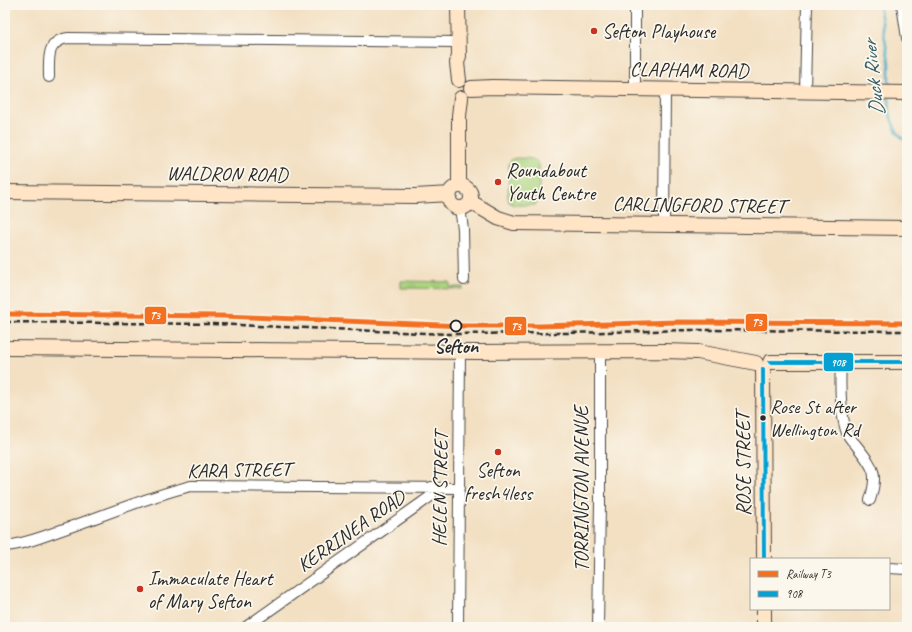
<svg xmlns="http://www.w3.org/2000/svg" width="912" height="632" font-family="Caveat,sans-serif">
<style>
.grass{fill:url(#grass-tufts);stroke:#6c8056}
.park{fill:#acd581;stroke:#6c8056}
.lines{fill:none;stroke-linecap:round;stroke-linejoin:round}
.stream{stroke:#47acc7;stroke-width:2.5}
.street-casing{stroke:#494642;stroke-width:12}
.secondary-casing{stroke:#494642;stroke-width:16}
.street{stroke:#fff;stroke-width:10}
.secondary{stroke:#ffe4c6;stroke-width:14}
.rail{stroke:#2b2b2b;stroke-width:2.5;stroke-dasharray:6 3;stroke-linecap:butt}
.bus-1-casing{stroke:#fbf7ec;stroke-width:7}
.bus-1{stroke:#06a0d2;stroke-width:4}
.rail-1-casing{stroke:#fbf7ec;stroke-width:8}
.rail-1{stroke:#f37021;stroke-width:5}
.poi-dot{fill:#c8321e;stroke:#fbf7ec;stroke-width:1.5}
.stop-dot{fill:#fbf7ec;stroke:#2b2b2b;stroke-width:2}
.bus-dot{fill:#2b2b2b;stroke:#fbf7ec;stroke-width:1.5}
.labels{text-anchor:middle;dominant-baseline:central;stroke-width:3.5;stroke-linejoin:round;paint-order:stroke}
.bus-label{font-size:19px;fill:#2b2b2b;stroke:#fbf7ec;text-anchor:start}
.poi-label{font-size:20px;fill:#2b2b2b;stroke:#fbf7ec;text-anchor:start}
.street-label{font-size:20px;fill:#2b2b2b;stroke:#fbf7ec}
.stop-label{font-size:20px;font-weight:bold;fill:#2b2b2b;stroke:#fbf7ec}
.water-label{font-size:21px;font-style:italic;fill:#365f69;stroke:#fbf7ec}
.line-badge{stroke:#fbf7ec;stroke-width:1.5}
.badge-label{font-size:11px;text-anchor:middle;font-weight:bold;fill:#fff}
</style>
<defs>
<pattern id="grass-tufts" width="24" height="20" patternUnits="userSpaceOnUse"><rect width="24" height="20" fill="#acd581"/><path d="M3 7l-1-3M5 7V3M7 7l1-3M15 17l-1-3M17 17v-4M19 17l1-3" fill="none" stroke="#94b770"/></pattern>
</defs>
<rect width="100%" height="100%" fill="#fbf7ec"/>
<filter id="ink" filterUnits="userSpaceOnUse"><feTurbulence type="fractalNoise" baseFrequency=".025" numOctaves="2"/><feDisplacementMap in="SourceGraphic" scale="8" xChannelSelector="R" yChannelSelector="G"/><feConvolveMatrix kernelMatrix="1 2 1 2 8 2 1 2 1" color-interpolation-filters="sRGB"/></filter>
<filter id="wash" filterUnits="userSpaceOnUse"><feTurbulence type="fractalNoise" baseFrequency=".012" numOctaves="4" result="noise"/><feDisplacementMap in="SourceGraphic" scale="16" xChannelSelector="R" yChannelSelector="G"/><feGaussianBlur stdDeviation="0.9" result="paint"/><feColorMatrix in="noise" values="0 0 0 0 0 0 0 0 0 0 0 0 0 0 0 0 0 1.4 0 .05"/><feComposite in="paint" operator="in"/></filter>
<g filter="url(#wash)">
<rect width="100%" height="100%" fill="#f3e0c3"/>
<path class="grass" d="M 401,281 L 450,282 L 450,287 L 463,287 L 463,289 L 401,288 Z"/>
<path class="park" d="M 516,158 C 524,159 534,156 539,164 L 539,199 L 535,205 L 514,205 L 509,202 L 508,197 L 509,163 L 512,159 Z"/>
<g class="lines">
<path class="stream" d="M 879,5 L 889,62 L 889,88
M 889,97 C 889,115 892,131 907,142"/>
</g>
</g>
<g filter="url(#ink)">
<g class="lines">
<g class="street-casing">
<path id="street" d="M 902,5 L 907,38
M 49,77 C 49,59 46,41 68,38 L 458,42
M 635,90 L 635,5
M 805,92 L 807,5
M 460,208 L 463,229 L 464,280
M 664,225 L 665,90
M 841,362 C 840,382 840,411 846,430 C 847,435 852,441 856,445 C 873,467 879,472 870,500
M 5,546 C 27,544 49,534 70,527 C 110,513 150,496 191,486 L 460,488
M 889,568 L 906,569
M 246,627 L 420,504 L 431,496 L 432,487
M 458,627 L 460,352
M 598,627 L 600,504 L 600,351"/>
</g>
<g class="secondary-casing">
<path id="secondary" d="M 458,5 L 459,56 L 457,63 L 459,80
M 471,88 L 492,87 L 907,93
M449 197a11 11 0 1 1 22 0a11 11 0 1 1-22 0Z
M 459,186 L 459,116 L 461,98
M 5,192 L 415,196 L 450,194
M 471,202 L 498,218 L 514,223 L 907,228
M 5,348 L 477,352 L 664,351 L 698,352 L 756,363
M 770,362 L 907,362
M 763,369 L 764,559
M 764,609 L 764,627"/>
</g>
<use href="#street" class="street"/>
<use href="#secondary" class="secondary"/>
<path class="rail" d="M 5,322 L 213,324 L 447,334 L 564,333 L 692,330 L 907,331"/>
<g class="bus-1-casing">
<path id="bus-1" d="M 770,362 L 907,362
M 763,369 L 764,559"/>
</g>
<use href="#bus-1" class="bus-1"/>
<g class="rail-1-casing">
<path id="rail-1" d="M 5,314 L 222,316 L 464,326 L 539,326 L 678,322 L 907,323"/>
</g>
<use href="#rail-1" class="rail-1"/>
</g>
</g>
<g class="poi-dot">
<circle cx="594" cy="31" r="4"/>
<circle cx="498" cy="182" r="4"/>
<circle cx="498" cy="452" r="4"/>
<circle cx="140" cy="589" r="4"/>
</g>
<circle class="stop-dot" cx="456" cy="326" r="5.5"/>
<circle class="bus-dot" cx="763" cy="418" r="3.5"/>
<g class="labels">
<g class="bus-label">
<text x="770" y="407">Rose St after<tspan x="770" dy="23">Wellington Rd</tspan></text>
</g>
<g class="poi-label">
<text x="602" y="31">Sefton Playhouse</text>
<text x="506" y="170">Roundabout<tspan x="506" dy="23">Youth Centre</tspan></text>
<text x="498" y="470" text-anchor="middle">Sefton<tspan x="498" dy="23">fresh4less</tspan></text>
<text x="148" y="578">Immaculate Heart<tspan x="148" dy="23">of Mary Sefton</tspan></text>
</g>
<g class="street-label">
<text transform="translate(689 70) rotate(1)">CLAPHAM ROAD</text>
<text transform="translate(227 174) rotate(1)">WALDRON ROAD</text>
<text transform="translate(699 205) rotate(1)">CARLINGFORD STREET</text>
<text transform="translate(743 464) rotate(-90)">ROSE STREET</text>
<text transform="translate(239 470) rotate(-1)">KARA STREET</text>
<text transform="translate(440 489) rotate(-89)">HELEN STREET</text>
<text transform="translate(581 489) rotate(-90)">TORRINGTON AVENUE</text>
<text transform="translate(351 531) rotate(-35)">KERRINEA ROAD</text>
</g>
<g class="stop-label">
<text x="456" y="346">Sefton</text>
</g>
<g class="water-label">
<text transform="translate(873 78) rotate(-96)">Duck River</text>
</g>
</g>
<g class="line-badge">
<rect x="144" y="306" width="23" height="19" rx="4" fill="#f37021"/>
<rect x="745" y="313" width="23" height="19" rx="4" fill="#f37021"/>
<rect x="504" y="316" width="23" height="20" rx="4" fill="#f37021"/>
<rect x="823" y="352" width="31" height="20" rx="4" fill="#06a0d2"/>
</g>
<g class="badge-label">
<text x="155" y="319">T3</text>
<text x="757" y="326">T3</text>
<text x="516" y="330">T3</text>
<text x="838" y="366">908</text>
</g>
<rect width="912" height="632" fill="none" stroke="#fbf7ec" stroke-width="20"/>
<rect x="750" y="558" width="140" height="52" fill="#fbf7ec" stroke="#a8a59f"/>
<rect x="758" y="571" width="20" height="6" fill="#f37021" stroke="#a8a59f"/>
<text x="786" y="578" font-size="12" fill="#2b2b2b">Railway T3</text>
<rect x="758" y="591" width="20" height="6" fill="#06a0d2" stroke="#a8a59f"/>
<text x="786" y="598" font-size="12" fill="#2b2b2b">908</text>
</svg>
